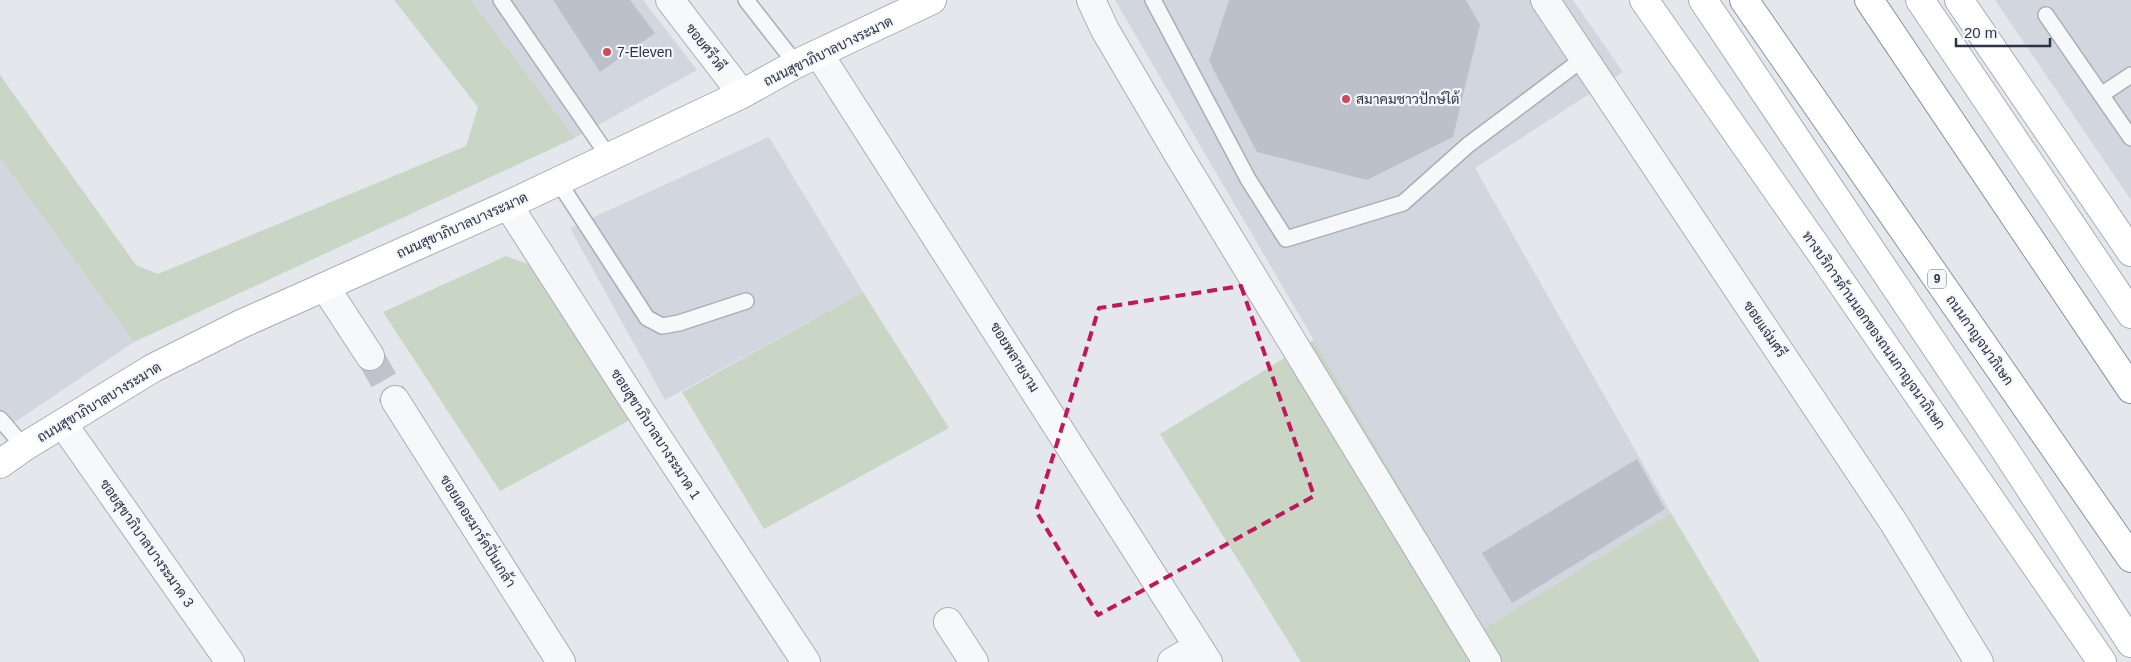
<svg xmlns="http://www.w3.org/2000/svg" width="2131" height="662" font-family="Helvetica,Sarabun,sans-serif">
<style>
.built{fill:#d2d6de}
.green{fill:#c9d6c5}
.building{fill:#bbc0ca}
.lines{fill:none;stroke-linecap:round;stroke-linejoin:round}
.street-tunnel{stroke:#bfc3cb;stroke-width:28;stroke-dasharray:28 14;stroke-linecap:butt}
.lane-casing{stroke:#a9aeb7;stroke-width:18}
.street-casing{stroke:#a9aeb7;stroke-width:30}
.secondary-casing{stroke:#a9aeb7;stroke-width:30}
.highway-casing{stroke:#8b94a3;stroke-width:30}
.lane{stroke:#f7f8fa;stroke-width:15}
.street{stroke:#f7f8fa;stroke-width:28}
.secondary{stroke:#fff;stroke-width:28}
.highway{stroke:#fff;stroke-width:28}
.marked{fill:none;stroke:#c2185b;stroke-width:4;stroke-dasharray:10 6;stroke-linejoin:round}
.poi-dot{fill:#d1495b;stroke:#f4f6f9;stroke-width:2}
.labels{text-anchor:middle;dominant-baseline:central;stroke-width:4.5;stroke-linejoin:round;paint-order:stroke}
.shield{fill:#f4f6f9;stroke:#676e7b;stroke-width:1}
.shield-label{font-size:12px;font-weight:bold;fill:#2b3445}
.street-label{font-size:14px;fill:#2b3445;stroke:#f4f6f9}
.poi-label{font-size:14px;fill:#2b3445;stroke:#f4f6f9;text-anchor:start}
</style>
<rect width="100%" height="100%" fill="#e4e7ec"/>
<path class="built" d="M 471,0 L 643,0 L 697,70 L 575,138 Z
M 1115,0 L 1573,0 L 1623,72 L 1475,168 L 1671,513 L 1483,629 Z
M 1995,0 L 2131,0 L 2131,200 Z
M 769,137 L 863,292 L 665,400 L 570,228 Z
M 0,158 L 134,342 L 0,432 Z"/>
<path class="green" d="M 394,0 L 471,0 L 575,138 L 134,342 L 0,158 L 0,75 L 136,265 L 158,274 L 466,146 L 478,107 Z
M 506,256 L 528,264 L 630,420 L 500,491 L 383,312 Z
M 863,292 L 949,428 L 764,529 L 682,392 Z
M 1314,340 L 1483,629 L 1671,513 L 1760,662 L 1301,662 L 1160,434 Z"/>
<path class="building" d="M 553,0 L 630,0 L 655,33 L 600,72 Z
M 1229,0 L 1466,0 L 1480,25 L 1453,137 L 1367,180 L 1257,152 L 1209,61 Z
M 1637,459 L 1665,509 L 1512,603 L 1482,553 Z"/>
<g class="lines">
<path class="street-tunnel" d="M 370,356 L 395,400"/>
<g class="lane-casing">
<path id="lane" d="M 501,0 L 609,157
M 746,0 L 796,64
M 1153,0 L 1248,179 L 1286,239 L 1403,203 L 1468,145 L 1584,58
M 2046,15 L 2131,138
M 2101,95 L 2131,75
M 558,181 L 647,318 L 662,326 L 679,323 L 746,301
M 0,419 L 24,447"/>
</g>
<g class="street-casing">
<path id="street" d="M 670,0 L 742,94
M 1091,0 L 1105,30 L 1178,154 L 1487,662
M 1545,0 L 1894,523 L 1979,662
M 819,54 L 1208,662
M 508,205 L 650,426 L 806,662
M 325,287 L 370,356
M 395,400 L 561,662
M 63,424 L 230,662
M 948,622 L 974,662
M 1172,662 L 1198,647"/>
</g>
<g class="secondary-casing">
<path id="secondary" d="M 1644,0 L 1823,256 L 2102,662
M 1703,0 L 2003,447 L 2131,643
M 1920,0 L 2131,314
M 1959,0 L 2131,252
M 0,464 L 24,447 L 153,368 L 241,324 L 508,205 L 742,94 L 796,64 L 932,0"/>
</g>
<g class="highway-casing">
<path id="highway" d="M 1744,0 L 2131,558
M 1869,0 L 2131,389"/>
</g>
<use href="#lane" class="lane"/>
<use href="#street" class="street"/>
<use href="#secondary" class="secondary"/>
<use href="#highway" class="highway"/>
</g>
<path class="marked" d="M 1241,286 L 1314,496 L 1098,615 L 1036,511 L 1099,308 Z"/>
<g class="poi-dot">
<circle cx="607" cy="52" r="5"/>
<circle cx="1346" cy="99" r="5"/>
</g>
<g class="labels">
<rect class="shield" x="1928" y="269.5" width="18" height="19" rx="4"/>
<g class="shield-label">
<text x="1937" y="279">9</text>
</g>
<g class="street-label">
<text transform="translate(706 47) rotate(52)">ซอยศรีวดี</text>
<text transform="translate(828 51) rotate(-26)">ถนนสุขาภิบาลบางระมาด</text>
<text transform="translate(462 225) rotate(-24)">ถนนสุขาภิบาลบางระมาด</text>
<text transform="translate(1765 329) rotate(56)">ซอยแจ่มศรี</text>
<text transform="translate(1874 330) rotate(55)">ทางบริการด้านนอกของถนนกาญจนาภิเษก</text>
<text transform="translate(1980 340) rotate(55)">ถนนกาญจนาภิเษก</text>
<text transform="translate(1015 357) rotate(58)">ซอยพลายงาม</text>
<text transform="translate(99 402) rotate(-31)">ถนนสุขาภิบาลบางระมาด</text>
<text transform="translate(656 434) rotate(57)">ซอยสุขาภิบาลบางระมาด 1</text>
<text transform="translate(478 531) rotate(58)">ซอยเดอะมาร์คปิ่นเกล้า</text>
<text transform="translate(147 543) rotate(55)">ซอยสุขาภิบาลบางระมาด 3</text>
</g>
<g class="poi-label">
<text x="617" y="52">7-Eleven</text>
<text x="1356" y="99">สมาคมชาวปักษ์ใต้</text>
</g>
</g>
<path d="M1956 38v8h94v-8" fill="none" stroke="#2b3445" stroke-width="2.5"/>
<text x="1964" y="38" font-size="15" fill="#2b3445" stroke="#f4f6f9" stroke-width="4" paint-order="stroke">20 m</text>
</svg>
